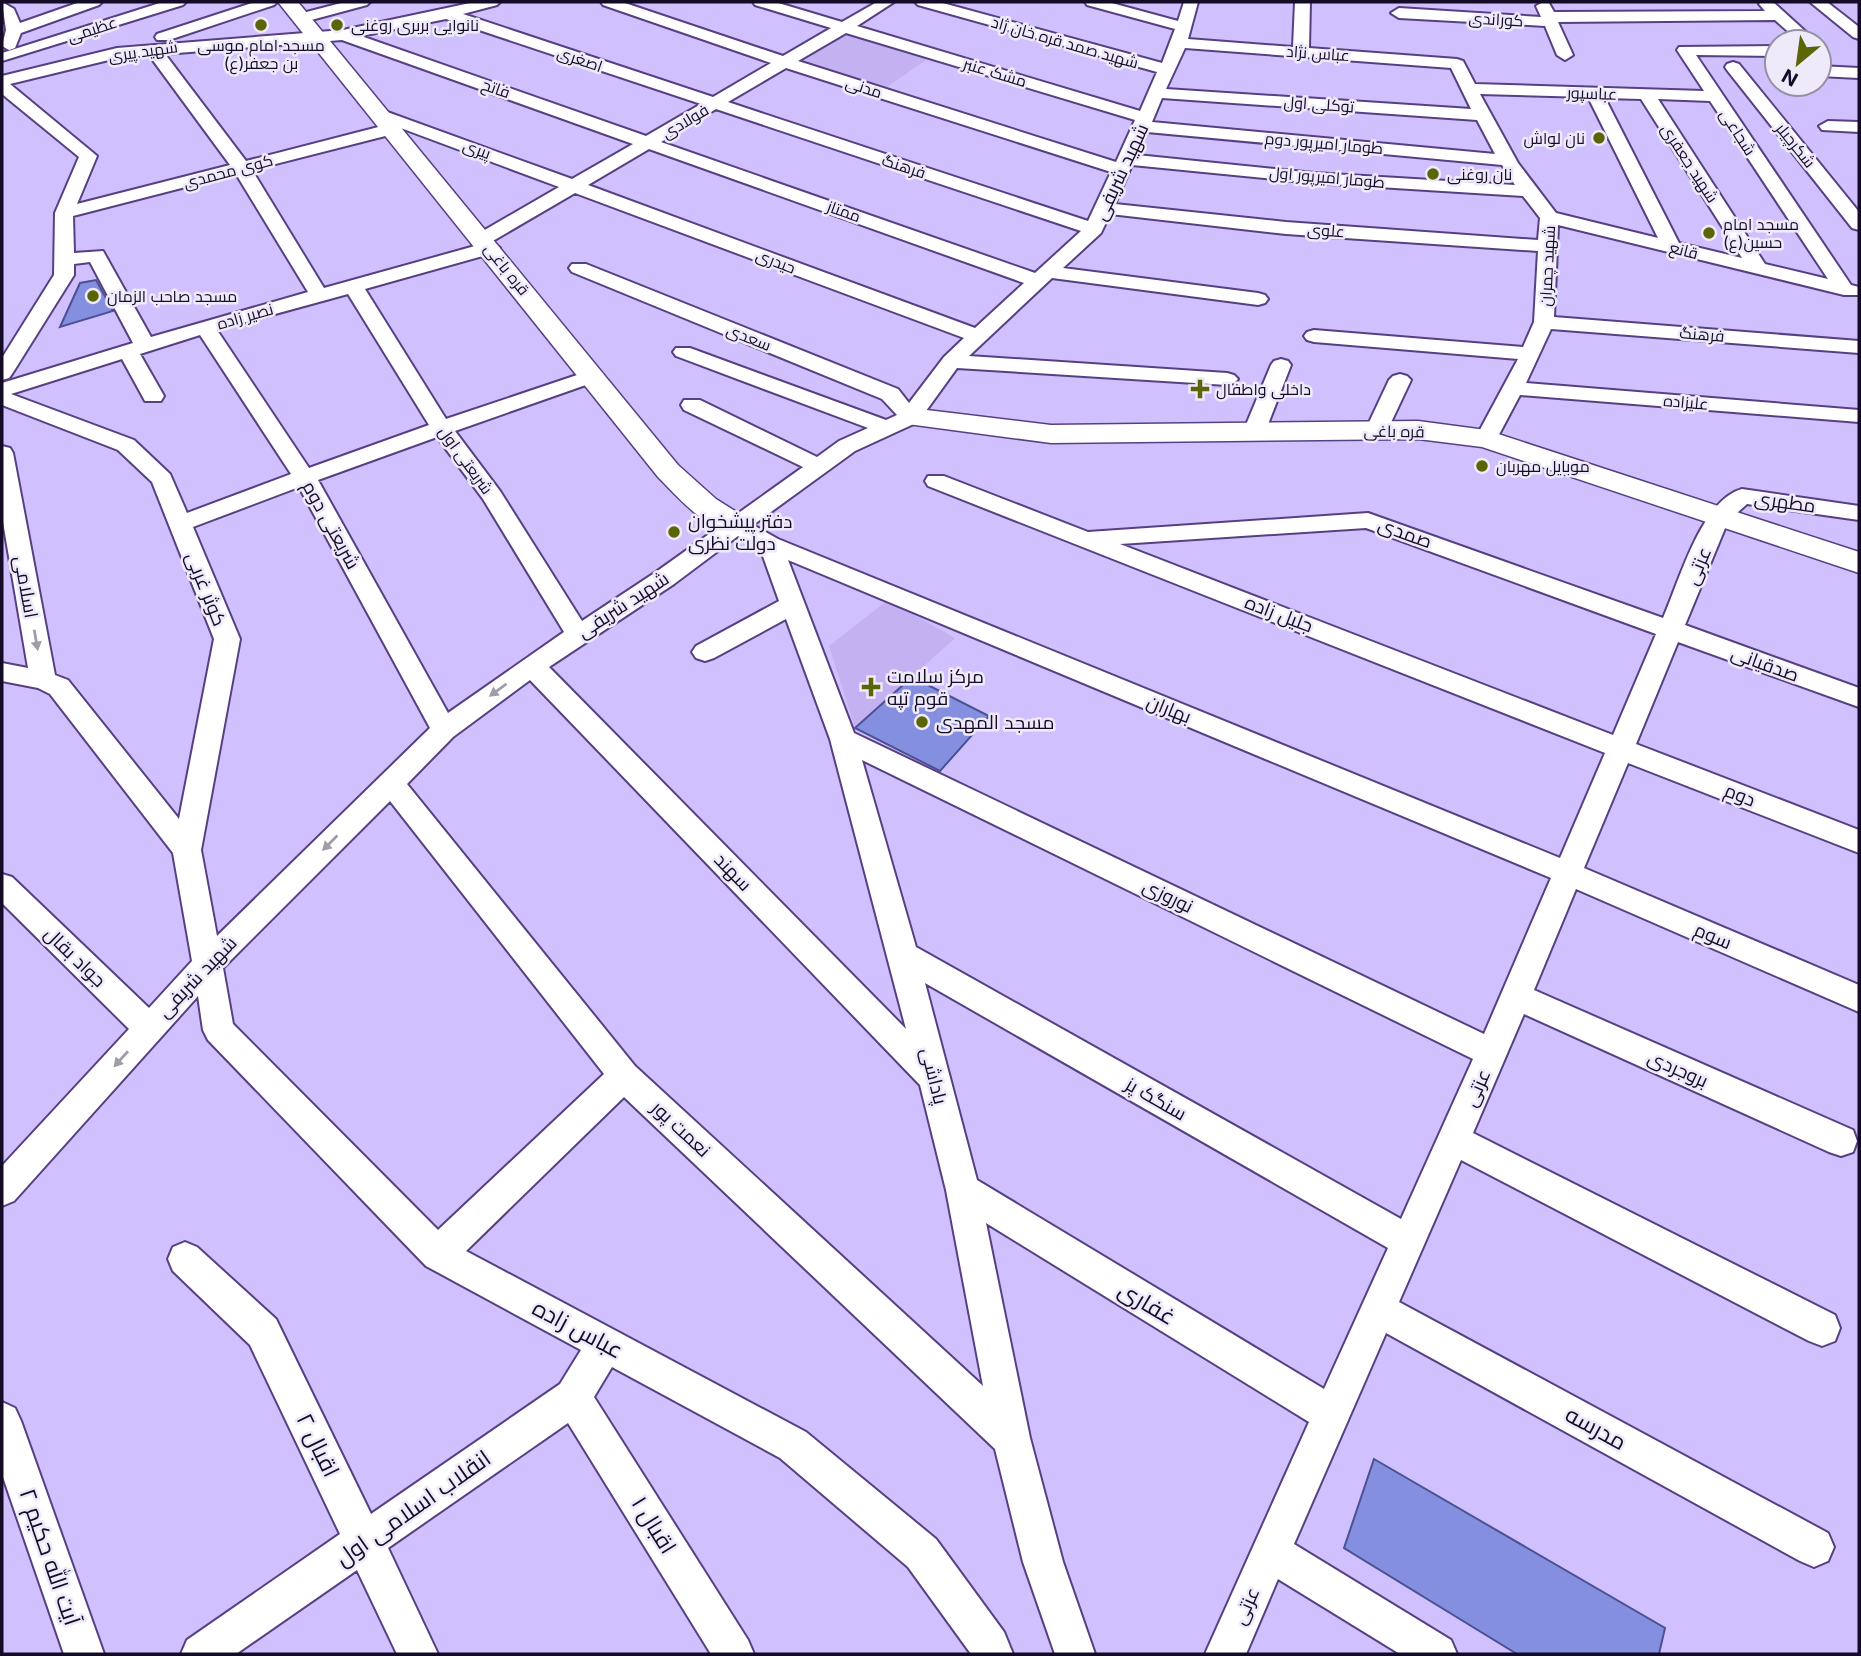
<svg xmlns="http://www.w3.org/2000/svg" width="1861" height="1656" font-family="Inter,Cairo,sans-serif">
<style>
.built{fill:#c4b1f2}
.building{fill:#858fdf;stroke:#4b5194;stroke-width:2}
.lines{fill:none;stroke-linecap:round;stroke-linejoin:round}
.minor-casing{stroke:#564082;stroke-width:4}
.major-casing{stroke:#564082;stroke-width:3}
.minor{fill:#fff;fill-rule:evenodd}
.major{fill:#fff;fill-rule:evenodd}
.oneway{fill:#a19da8}
.poi-dot{fill:#5a6507;stroke:#eeeafa;stroke-width:2.5}
.labels{text-anchor:middle;dominant-baseline:central;stroke-width:5;stroke-linejoin:round;paint-order:stroke}
.far-street-label{font-size:16px;fill:#140b26;stroke:#eeeafa}
.far-poi-label{font-size:16px;fill:#140b26;stroke:#eeeafa;text-anchor:start}
.street-label{font-size:19px;fill:#140b26;stroke:#eeeafa}
.poi-label{font-size:19px;fill:#140b26;stroke:#eeeafa;text-anchor:start}
.near-street-label{font-size:23px;fill:#140b26;stroke:#eeeafa}
</style>
<rect width="100%" height="100%" fill="#d1c0fe"/>
<path class="built" d="M 842,31 L 929,58 L 881,91 L 789,62 Z
M 888,600 L 955,638 L 855,728 L 829,646 Z"/>
<path class="building" d="M 96,280 L 113,311 L 60,327 L 80,283 Z
M 912,677 L 989,716 L 940,771 L 855,728 Z
M 1374,1459 L 1665,1628 L 1659,1654 L 1517,1654 L 1344,1548 Z"/>
<g class="lines">
<g class="minor-casing">
<path id="minor" d="M 2,2 L 14,9 L 20,23 L 80,2 L 102,2 L 99,5 L 21,33 L 15,48 L 9,50 L 2,46 L 6,30 Z
M 163,2 L 186,2 L 183,5 L 2,61 L 2,53 Z
M 255,2 L 277,2 L 274,5 L 169,40 L 157,40 L 155,37 L 157,34 Z
M 345,2 L 370,2 L 367,5 L 300,23 L 292,18 L 295,15 Z
M 475,2 L 500,2 L 497,5 L 463,14 L 713,97 L 771,63 L 603,5 L 601,2 L 622,2 L 783,56 L 831,28 L 755,5 L 753,2 L 775,2 L 842,22 L 877,2 L 894,2 L 857,26 L 1140,111 L 1157,72 L 918,5 L 915,2 L 939,2 L 1162,63 L 1175,29 L 1087,5 L 1085,2 L 1108,2 L 1178,21 L 1184,2 L 1198,2 L 1188,39 L 1293,47 L 1295,2 L 1310,2 L 1309,48 L 1457,59 L 1463,61 L 1475,84 L 1704,91 L 1677,50 L 1679,47 L 1777,46 L 1777,56 L 1696,55 L 1851,285 L 1859,287 L 1859,295 L 1844,295 L 1558,225 L 1554,317 L 1859,341 L 1859,353 L 1551,329 L 1526,383 L 1859,410 L 1859,422 L 1520,395 L 1494,444 L 1478,444 L 1475,439 L 1518,359 L 1314,342 L 1307,340 L 1304,336 L 1307,332 L 1314,330 L 1523,347 L 1534,322 L 1538,251 L 1286,234 L 1110,214 L 1101,233 L 1063,268 L 1258,293 L 1265,295 L 1268,299 L 1265,303 L 1258,305 L 1052,278 L 969,356 L 1227,373 L 1234,375 L 1238,379 L 1234,383 L 1227,385 L 957,368 L 918,422 L 855,451 L 753,525 L 778,539 L 1560,858 L 1605,753 L 928,486 L 925,481 L 928,476 L 944,476 L 1088,532 L 1368,513 L 1663,618 C 1679,582 1701,500 1742,489 L 1859,506 L 1859,520 L 1747,504 L 1728,521 L 1685,625 L 1859,688 L 1859,707 L 1678,642 L 1636,744 L 1859,830 L 1859,853 L 1628,763 L 1584,868 L 1859,985 L 1859,1012 L 1576,889 L 1534,990 L 1853,1130 L 1857,1141 L 1853,1152 L 1841,1156 L 1829,1152 L 1524,1014 L 1473,1133 L 1835,1315 L 1840,1328 L 1835,1341 L 1822,1346 L 1809,1341 L 1461,1160 L 1399,1302 L 1828,1533 L 1834,1547 L 1828,1561 L 1814,1567 L 1800,1561 L 1386,1333 L 1294,1544 L 1451,1640 L 1457,1654 L 1400,1654 L 1278,1579 L 1246,1654 L 1205,1654 L 1309,1422 L 986,1223 L 1030,1438 L 1063,1562 L 1095,1654 L 1055,1654 L 1023,1562 L 995,1449 L 624,1097 L 466,1251 L 806,1432 L 936,1539 L 1004,1632 L 1013,1654 L 971,1654 L 908,1567 L 780,1458 L 612,1367 L 594,1397 L 748,1640 L 754,1654 L 711,1654 L 568,1423 L 388,1548 L 438,1654 L 397,1654 L 357,1570 L 236,1654 L 181,1654 L 187,1640 L 340,1534 L 250,1345 L 173,1271 L 168,1259 L 173,1247 L 185,1242 L 197,1247 L 276,1319 L 371,1514 L 560,1384 L 581,1350 L 426,1266 L 208,1040 L 203,1030 L 198,996 L 14,1201 L 2,1206 L 2,1166 L 129,1029 L 2,903 L 2,874 L 12,877 L 149,1008 L 192,961 L 173,853 L 50,694 L 38,688 L 2,681 L 2,663 L 28,668 L 2,516 L 2,446 L 10,448 L 13,453 L 55,675 L 68,680 L 179,819 L 214,639 L 152,482 L 118,450 L 2,405 L 2,383 L 133,343 L 90,262 L 74,264 L 74,275 L 12,374 L 9,378 L 2,380 L 2,358 L 54,275 L 55,213 L 79,157 L 2,94 L 2,76 L 117,48 L 343,30 ZM 446,19 L 701,104 L 646,136 L 361,36 ZM 846,33 L 1135,120 L 1116,162 L 798,61 ZM 342,40 L 633,144 L 572,179 L 379,109 L 371,114 L 390,124 L 246,161 L 165,54 ZM 1185,48 L 1451,68 L 1471,109 L 1166,89 ZM 149,55 L 230,165 L 77,204 L 97,156 L 10,84 L 117,58 ZM 786,68 L 1111,172 L 1088,221 L 728,102 ZM 1480,94 L 1588,97 L 1658,238 L 1556,213 L 1518,163 ZM 1162,98 L 1477,120 L 1495,154 L 1152,122 ZM 1605,98 L 1641,99 L 1742,258 L 1679,243 ZM 1658,99 L 1710,101 L 1828,279 L 1765,264 ZM 716,109 L 1081,231 L 1035,273 L 661,142 ZM 398,127 L 559,187 L 476,235 L 474,239 L 482,244 L 324,288 L 252,170 L 397,133 ZM 1147,132 L 1502,165 L 1515,185 L 1314,173 L 1137,155 ZM 649,149 L 1024,283 L 975,328 L 588,185 ZM 1132,165 L 1314,183 L 1523,196 L 1540,218 L 1538,240 L 1286,222 L 1115,204 ZM 236,174 L 308,292 L 151,337 L 103,251 L 74,253 L 73,216 ZM 575,193 L 964,338 L 944,357 L 909,403 L 898,389 L 586,264 L 572,264 L 569,268 L 572,272 L 882,399 L 897,415 L 886,420 L 690,348 L 676,348 L 673,352 L 676,356 L 868,428 L 839,441 L 817,457 L 700,400 L 684,400 L 681,405 L 684,410 L 803,467 L 656,572 L 582,621 L 500,491 L 455,431 L 600,380 L 603,376 L 600,372 L 586,372 L 446,419 L 365,289 L 497,252 L 500,248 L 491,242 ZM 348,294 L 429,425 L 309,468 L 217,330 ZM 200,335 L 291,474 L 187,513 L 170,474 L 134,440 L 11,394 L 122,359 L 145,401 L 161,401 L 164,396 L 140,354 ZM 437,437 L 483,499 L 564,632 L 448,713 L 318,480 ZM 299,487 L 430,728 L 217,936 L 201,850 L 240,639 L 193,527 ZM 1366,528 L 1656,634 L 1613,735 L 1120,544 ZM 738,536 L 760,548 L 779,601 L 696,646 L 692,652 L 696,658 L 705,661 L 714,658 L 786,619 L 830,739 L 906,1029 L 549,667 L 674,584 ZM 788,560 L 1551,878 L 1484,1034 L 854,733 ZM 530,680 L 920,1085 L 946,1190 L 983,1386 L 635,1066 L 407,784 L 453,737 ZM 862,760 L 1473,1059 L 1401,1219 L 916,947 ZM 390,801 L 604,1074 L 438,1230 L 233,1024 L 223,968 ZM 925,983 L 1388,1248 L 1324,1389 L 977,1180 Z
M 1543,2 L 1549,3 L 1554,12 L 1765,11 L 1759,4 L 1761,2 L 1773,2 L 1817,42 L 1800,42 L 1775,20 L 1558,22 L 1573,55 L 1565,60 L 1557,55 L 1545,26 L 1399,18 L 1391,13 L 1399,8 L 1541,17 L 1536,6 Z
M 1810,2 L 1827,2 L 1859,27 L 1859,39 L 1853,37 Z
M 1733,62 L 1739,64 L 1859,212 L 1859,230 L 1852,228 L 1727,70 L 1725,67 L 1727,64 Z
M 1819,66 L 1859,68 L 1859,78 L 1819,76 Z
M 1828,121 L 1859,122 L 1859,132 L 1822,130 L 1819,126 Z
M 1281,359 L 1288,361 L 1291,365 L 1265,432 L 1262,437 L 1246,437 L 1243,432 L 1271,365 L 1274,361 Z
M 1400,374 L 1407,376 L 1411,380 L 1387,431 L 1384,436 L 1368,436 L 1365,431 L 1389,380 L 1393,376 Z
M 2,1402 L 15,1408 L 21,1421 L 104,1654 L 64,1654 L 2,1474 Z"/>
</g>
<g class="major-casing">
<path id="major" d="M 278,2 L 298,2 L 678,465 L 716,499 L 746,518 L 750,525 L 746,532 C 714,540 679,498 658,477 Z
M 910,408 L 1051,425 L 1418,421 L 1486,430 L 1859,552 L 1859,573 L 1482,447 L 1418,439 L 1051,443 L 900,423 L 896,417 L 900,411 Z"/>
</g>
<use href="#minor" class="minor"/>
<use href="#major" class="major"/>
</g>
<defs><path id="oneway-solid" d="M-6-.8H1V-3.2L6.5 0L1 3.2V.8H-6Z" transform="scale(1.75)"/></defs>
<g class="oneway">
<use href="#oneway-solid" transform="translate(36 640) rotate(80)"/>
<use href="#oneway-solid" transform="translate(498 690) rotate(144)"/>
<use href="#oneway-solid" transform="translate(330 843) rotate(135)"/>
<use href="#oneway-solid" transform="translate(121 1059) rotate(132)"/>
</g>
<g class="poi-dot">
<circle cx="261" cy="25" r="7"/>
<circle cx="337" cy="25" r="7"/>
<circle cx="1599" cy="138" r="7"/>
<circle cx="1433" cy="174" r="7"/>
<circle cx="1709" cy="233" r="7"/>
<circle cx="93" cy="296" r="7"/>
<path d="M1196.5 378.5h7v7h7v7h-7v7h-7v-7h-7v-7h7z"/>
<circle cx="1482" cy="466" r="7"/>
<circle cx="674" cy="532" r="7"/>
<path d="M867.5 676.5h7v7h7v7h-7v7h-7v-7h-7v-7h7z"/>
<circle cx="922" cy="722" r="7"/>
</g>
<g class="labels">
<g class="far-street-label">
<text transform="translate(1496 19) rotate(3)">کوراندی</text>
<text transform="translate(92 29) rotate(-18)">عظیمی</text>
<text transform="translate(1065 42) rotate(16)">شهید صمد قره خان ژاد</text>
<text transform="translate(143 51) rotate(-8)">شهید پیری</text>
<text transform="translate(1318 53) rotate(4)">عباس نژاد</text>
<text transform="translate(580 59) rotate(19)">اصغری</text>
<text transform="translate(995 72) rotate(17)">مشک عنبر</text>
<text transform="translate(864 87) rotate(18)">مدنی</text>
<text transform="translate(496 88) rotate(19)">فاتح</text>
<text transform="translate(1592 93) rotate(2)">عباسپور</text>
<text transform="translate(1319 104) rotate(4)">توکلی اول</text>
<text transform="translate(685 121) rotate(-31)">فولادی</text>
<text transform="translate(1738 132) rotate(57)">شجاعی</text>
<text transform="translate(1324 143) rotate(5)">طومار امیرپور دوم</text>
<text transform="translate(1796 145) rotate(51)">شکرچیلر</text>
<text transform="translate(477 149) rotate(20)">پیری</text>
<text transform="translate(1690 163) rotate(57)">شهید جعفری</text>
<text transform="translate(904 166) rotate(18)">فرهنگ</text>
<text transform="translate(228 171) rotate(-15)">کوی محمدی</text>
<text transform="translate(1327 177) rotate(5)">طومار امیرپور اول</text>
<text transform="translate(844 211) rotate(20)">ممتاز</text>
<text transform="translate(1326 230) rotate(4)">علوی</text>
<text transform="translate(1684 250) rotate(14)">قانع</text>
<text transform="translate(776 261) rotate(21)">حیدری</text>
<text transform="translate(1547 266) rotate(-87)">شهید چمران</text>
<text transform="translate(507 269) rotate(51)">قره باغی</text>
<text transform="translate(245 316) rotate(-16)">نصیر زاده</text>
<text transform="translate(1702 334) rotate(5)">فرهنگ</text>
<text transform="translate(749 337) rotate(22)">سعدی</text>
<text transform="translate(1686 402) rotate(5)">علیزاده</text>
<text transform="translate(1394 431) rotate(1)">قره باغی</text>
<text transform="translate(466 460) rotate(54)">شریعتی اول</text>
</g>
<g class="far-poi-label">
<text x="351" y="25">نانوایی بربری روغنی</text>
<text x="261" y="45" text-anchor="middle">مسجد امام موسی<tspan x="261" dy="18">بن جعفر(ع)</tspan></text>
<text x="1585" y="138" text-anchor="end">نان لواش</text>
<text x="1447" y="174">نان روغنی</text>
<text x="1723" y="224">مسجد امام<tspan x="1723" dy="18">حسین(ع)</tspan></text>
<text x="107" y="296">مسجد صاحب الزمان</text>
<text x="1216" y="389">داخلی واطفال</text>
<text x="1496" y="466">موبایل مهربان</text>
</g>
<g class="street-label">
<text transform="translate(1121 172) rotate(-65)">شهید شریفى</text>
<text transform="translate(1785 502) rotate(8)">مطهری</text>
<text transform="translate(331 525) rotate(61)">شریعتی دوم</text>
<text transform="translate(1405 533) rotate(20)">صمدی</text>
<text transform="translate(1698 566) rotate(-67)">عزتی</text>
<text transform="translate(26 587) rotate(80)">اسلامی</text>
<text transform="translate(206 589) rotate(68)">کوثر غربی</text>
<text transform="translate(623 605) rotate(-33)">شهید شریفى</text>
<text transform="translate(1279 614) rotate(21)">جلیل زاده</text>
<text transform="translate(1765 664) rotate(20)">صدقیانی</text>
<text transform="translate(1169 709) rotate(22)">بهاران</text>
<text transform="translate(1740 795) rotate(22)">دوم</text>
<text transform="translate(733 872) rotate(46)">سهند</text>
<text transform="translate(1168 896) rotate(26)">نوروزی</text>
<text transform="translate(1713 936) rotate(23)">سوم</text>
<text transform="translate(75 957) rotate(44)">جواد بقال</text>
<text transform="translate(197 977) rotate(-46)">شهید شریفى</text>
<text transform="translate(1678 1069) rotate(24)">بروجردی</text>
<text transform="translate(934 1076) rotate(76)">پاداشی</text>
<text transform="translate(1477 1088) rotate(-66)">عزتی</text>
<text transform="translate(1156 1099) rotate(30)">سنگک پز</text>
<text transform="translate(681 1129) rotate(43)">نعمت پور</text>
<text transform="translate(1246 1606) rotate(-66)">عزتی</text>
</g>
<g class="poi-label">
<text x="688" y="521">دفتر پیشخوان<tspan x="688" dy="22">دولت نظری</tspan></text>
<text x="887" y="676">مرکز سلامت<tspan x="887" dy="22">قوم تپه</tspan></text>
<text x="936" y="722">مسجد المهدی</text>
</g>
<g class="near-street-label">
<text transform="translate(1147 1303) rotate(31)">غفاری</text>
<text transform="translate(578 1329) rotate(28)">عباس زاده</text>
<text transform="translate(1596 1428) rotate(29)">مدرسه</text>
<text transform="translate(318 1445) rotate(64)">اقبال ۲</text>
<text transform="translate(413 1508) rotate(-35)">انقلاب اسلامی اول</text>
<text transform="translate(654 1525) rotate(58)">اقبال ۱</text>
<text transform="translate(50 1557) rotate(71)">آیت الله حکیم ۲</text>
</g>
</g>
<rect width="1861" height="1656" fill="none" stroke="#140b26" stroke-width="7"/>
<g transform="translate(1798 63) rotate(209)"><circle r="33" fill="#eeeafa" stroke="#9791a5" stroke-width="2"/>
<path d="M0-5L12 26L0 18L-12 26Z" fill="#5a6507"/>
<text y="-10" font-size="19" font-weight="bold" text-anchor="middle" fill="#140b26">N</text>
</g>
</svg>
